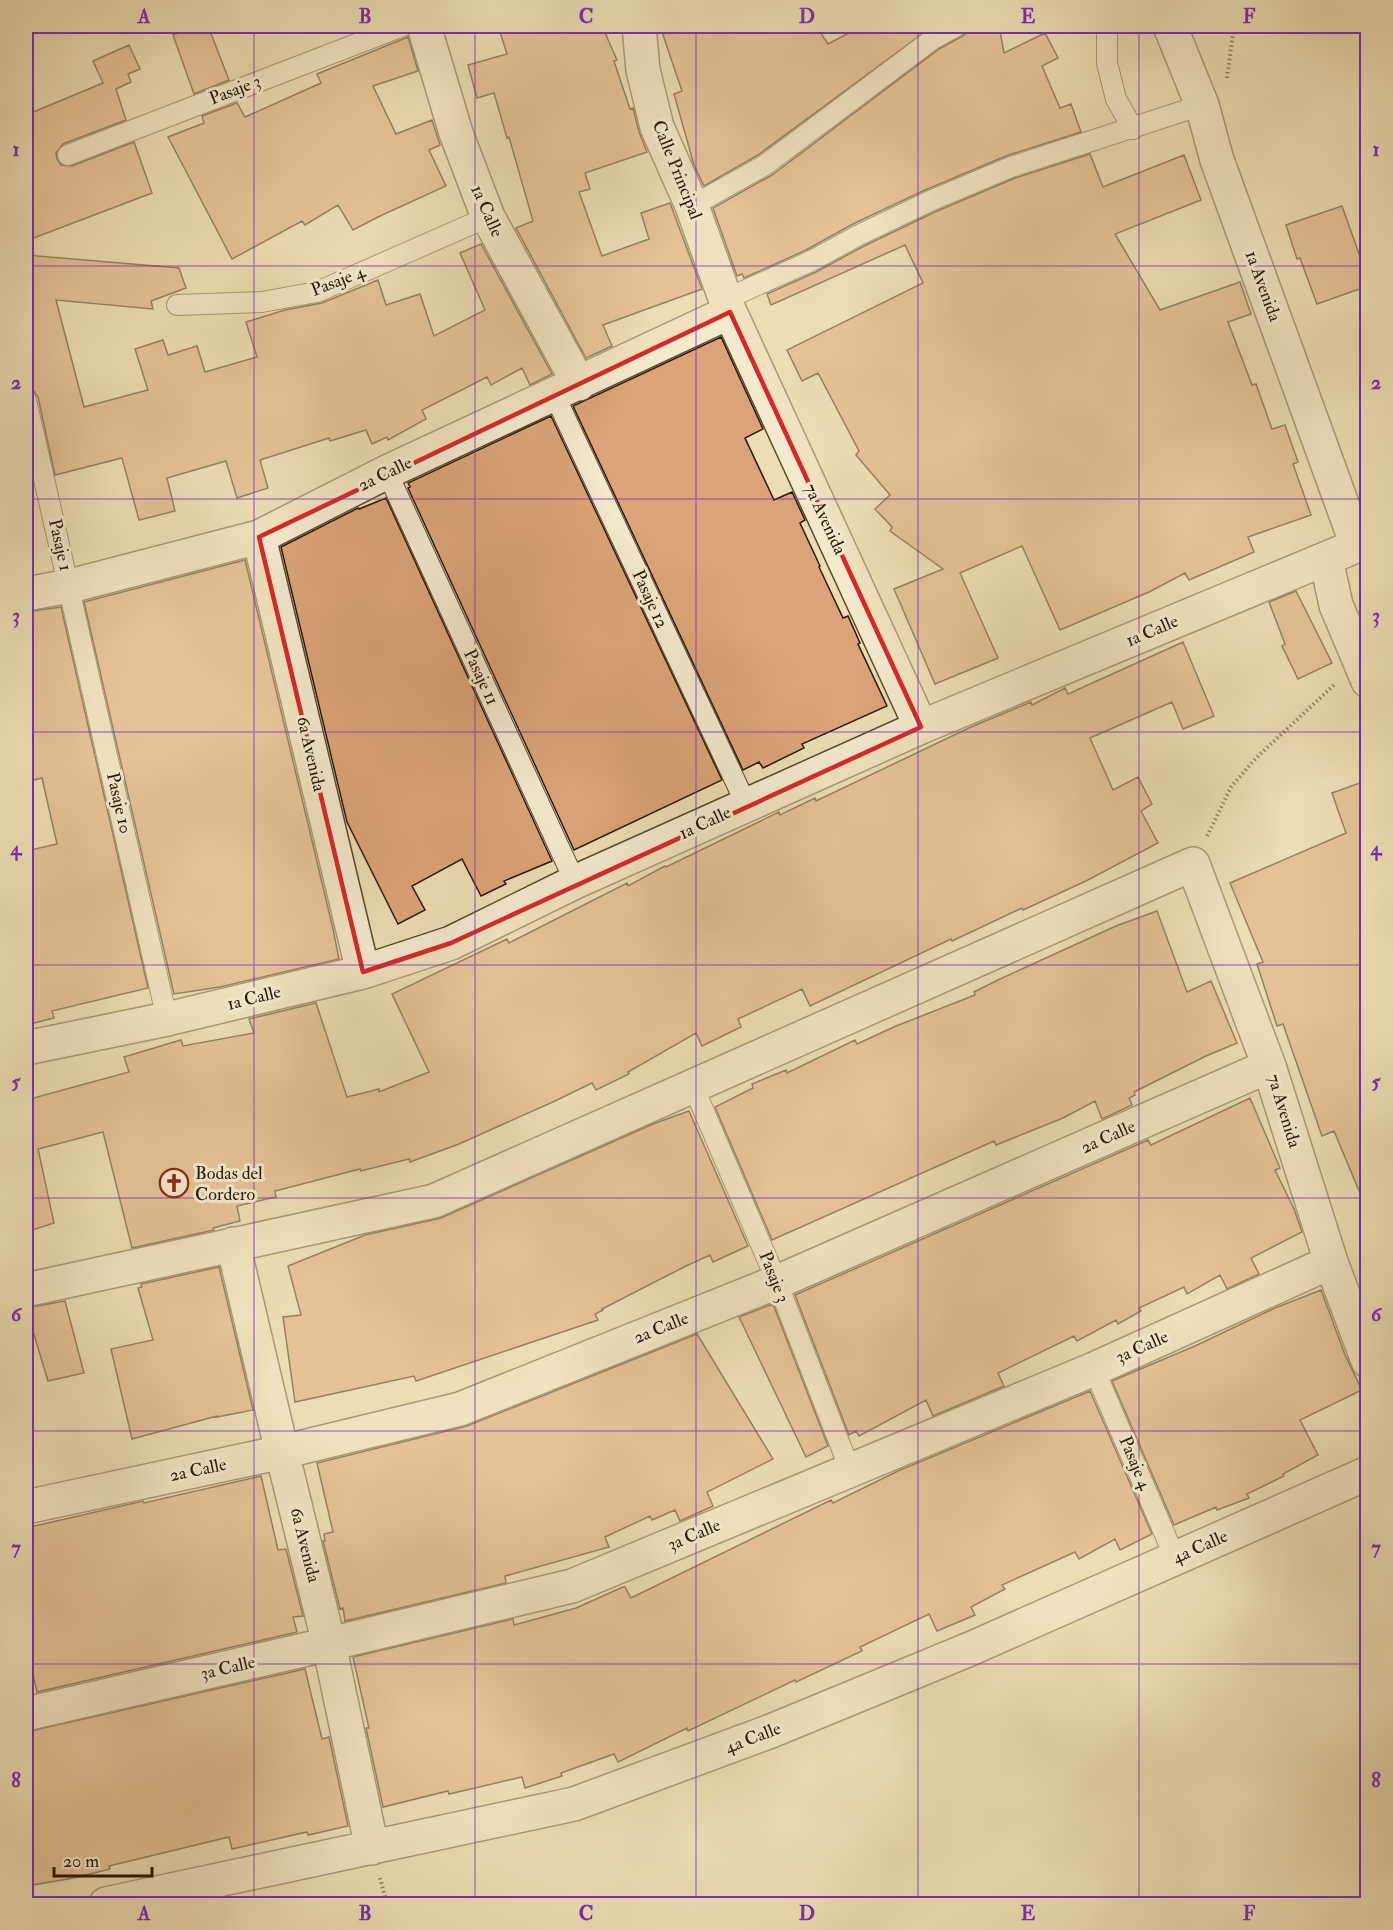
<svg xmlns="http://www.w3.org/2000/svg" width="1393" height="1930" font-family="'IM FELL Double Pica',serif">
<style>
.building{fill:#dba377;stroke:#291801;stroke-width:1.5}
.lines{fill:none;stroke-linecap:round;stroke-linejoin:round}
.service-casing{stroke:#5a492d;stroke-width:22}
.minor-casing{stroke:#5a492d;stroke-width:36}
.path{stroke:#291801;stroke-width:4;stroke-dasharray:1.5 3;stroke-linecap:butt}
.service{stroke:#f3e9cd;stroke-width:20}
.minor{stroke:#f3e9cd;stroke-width:33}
.marked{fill:none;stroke:#d62828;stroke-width:4.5;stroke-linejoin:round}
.grid{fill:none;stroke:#7b2cbf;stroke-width:1.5;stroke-opacity:0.55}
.labels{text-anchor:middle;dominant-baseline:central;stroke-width:6;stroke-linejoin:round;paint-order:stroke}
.street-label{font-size:18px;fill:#291801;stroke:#f3e9cd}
.poi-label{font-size:18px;fill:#291801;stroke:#f3e9cd;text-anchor:start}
.neatline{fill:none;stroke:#7b2cbf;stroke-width:2}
.grid-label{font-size:20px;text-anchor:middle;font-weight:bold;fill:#7b2cbf}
</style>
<rect width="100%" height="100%" fill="#ecddb2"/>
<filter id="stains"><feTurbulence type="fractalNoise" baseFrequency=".00333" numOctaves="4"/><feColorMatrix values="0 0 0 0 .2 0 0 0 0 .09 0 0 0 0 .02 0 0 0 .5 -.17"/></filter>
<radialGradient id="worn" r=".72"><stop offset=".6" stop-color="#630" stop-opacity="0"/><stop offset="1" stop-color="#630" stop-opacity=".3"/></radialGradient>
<path class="building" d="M 197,26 L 208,26 L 229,80 L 194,94 L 173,35 Z
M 498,26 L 602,26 L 617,60 L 614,61 L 630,109 L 633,108 L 639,132 L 647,152 L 585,173 L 590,189 L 579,192 L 602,256 L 649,239 L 641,213 L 670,203 L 702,289 L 603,325 L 612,346 L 586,358 L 516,228 L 533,221 L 509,137 L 507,138 L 494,93 L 477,98 L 468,65 L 507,54 Z
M 660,26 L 816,26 L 828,44 L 862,26 L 933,26 L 758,155 L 704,186 L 694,165 L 674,94 L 682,91 Z
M 969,26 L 999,26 L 1004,53 L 1045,33 L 1058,58 L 1042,66 L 1060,108 L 1071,104 L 1081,132 L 1006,156 L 925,190 L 853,224 L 806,250 L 744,278 L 742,274 L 737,276 L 713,208 L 772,175 L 939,49 L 963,36 L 967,32 Z
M 408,37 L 418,71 L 373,86 L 396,134 L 432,120 L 440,145 L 429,150 L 446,186 L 380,216 L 353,230 L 338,205 L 305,225 L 302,221 L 232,259 L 168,137 L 204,123 L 202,116 L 237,103 L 245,117 L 321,83 L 317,74 Z
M 129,45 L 140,69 L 128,74 L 131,82 L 116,89 L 126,120 L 63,144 L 56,153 L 57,159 L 61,165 L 72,166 L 134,142 L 152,193 L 26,241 L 26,115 L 103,83 L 93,61 Z
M 1090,154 L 1103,187 L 1184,155 L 1201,200 L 1115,234 L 1160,310 L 1240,282 L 1251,314 L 1228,322 L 1252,385 L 1256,384 L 1272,429 L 1285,425 L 1298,462 L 1293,464 L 1311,515 L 1248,537 L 1254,552 L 1189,580 L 1185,573 L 1149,592 L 1060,630 L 1022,546 L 960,573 L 998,658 L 935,684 L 894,589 L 943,569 L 890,531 L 892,527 L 875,509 L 890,495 L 856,455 L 859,451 L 818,373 L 802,381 L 787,350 L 923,283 L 905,245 L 771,305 L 767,294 L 816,272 L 864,246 L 935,212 L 1015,178 Z
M 1342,206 L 1368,279 L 1368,286 L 1317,304 L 1300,258 L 1297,259 L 1286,225 Z
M 481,244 L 552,374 L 530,385 L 522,368 L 491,385 L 487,377 L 422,410 L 426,419 L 388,440 L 387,437 L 372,444 L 366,430 L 330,441 L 329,438 L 260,460 L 268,488 L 237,498 L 226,461 L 167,478 L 175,511 L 139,520 L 122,458 L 55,475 L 38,397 L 34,391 L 26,388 L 26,255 L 179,268 L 186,288 L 151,301 L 153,309 L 56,300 L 84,407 L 148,390 L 135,349 L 163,340 L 168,355 L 197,346 L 205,372 L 257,357 L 246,322 L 285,310 L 322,303 L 378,280 L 386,305 L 420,294 L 434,336 L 485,310 L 460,253 Z
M 721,337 L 763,429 L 745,438 L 774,500 L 792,492 L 805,520 L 800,523 L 820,566 L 819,567 L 843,618 L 848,616 L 860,643 L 858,644 L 887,706 L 802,744 L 804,748 L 763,768 L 759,762 L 743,770 L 573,406 Z
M 551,416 L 722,780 L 574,850 L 408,488 L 410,487 L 408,483 Z
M 386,498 L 552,861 L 504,881 L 506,884 L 481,896 L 462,859 L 412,886 L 425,910 L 398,924 L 347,822 L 281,547 L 358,508 L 359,509 Z
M 245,560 L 333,929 L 339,959 L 220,987 L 174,994 L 84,602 Z
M 1296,591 L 1332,663 L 1298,679 L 1282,646 L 1285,644 L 1269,602 Z
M 61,607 L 148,988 L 52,1011 L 54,1018 L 26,1025 L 26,851 L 57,844 L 42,778 L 26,782 L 26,612 Z
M 1183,642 L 1214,716 L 1183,729 L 1172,702 L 1090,738 L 1113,790 L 1138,777 L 1152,804 L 1141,811 L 1158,843 L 1086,881 L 1023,910 L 1022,908 L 952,941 L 951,939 L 810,1006 L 802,989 L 738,1019 L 741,1027 L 702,1046 L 696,1033 L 628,1072 L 629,1074 L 596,1090 L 592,1083 L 555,1101 L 459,1144 L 410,1162 L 409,1159 L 361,1171 L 360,1169 L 275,1191 L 276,1197 L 237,1206 L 240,1221 L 213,1228 L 214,1230 L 132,1248 L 103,1132 L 38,1149 L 54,1223 L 26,1232 L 26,1100 L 129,1072 L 124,1057 L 181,1040 L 183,1046 L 254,1033 L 249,1019 L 316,1003 L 347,1097 L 379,1089 L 379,1092 L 429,1072 L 392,994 L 507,939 L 509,943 L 627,883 L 628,886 L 665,866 L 666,867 L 779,812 L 780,815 L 815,798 L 816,801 L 971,727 L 1031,702 L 1032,705 L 1065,688 L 1068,694 Z
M 1368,780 L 1368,1210 L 1367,1210 L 1334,1131 L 1322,1136 L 1283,1024 L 1277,1026 L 1257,964 L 1263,962 L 1230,883 L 1346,833 L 1332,793 Z
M 1157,911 L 1187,992 L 1211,981 L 1237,1043 L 1206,1056 L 1134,1092 L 1135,1095 L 1129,1098 L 1132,1105 L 1102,1119 L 1095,1101 L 1063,1118 L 996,1145 L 994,1141 L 772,1240 L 715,1107 L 753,1088 L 752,1084 L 786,1070 L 787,1073 L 855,1040 L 857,1044 L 896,1026 L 975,995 L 974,992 L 1000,979 L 1116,926 Z
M 1250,1098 L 1280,1168 L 1275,1170 L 1294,1209 L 1302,1232 L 1251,1258 L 1259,1274 L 1227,1289 L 1220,1275 L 1187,1294 L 1184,1287 L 1139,1308 L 1141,1311 L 1118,1324 L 1116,1320 L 1077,1341 L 1074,1336 L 998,1373 L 1004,1386 L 933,1416 L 926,1400 L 859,1436 L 856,1431 L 849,1435 L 795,1295 L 1148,1140 L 1151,1145 Z
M 689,1111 L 748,1246 L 713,1262 L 710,1255 L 686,1266 L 602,1309 L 603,1310 L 595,1314 L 598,1320 L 416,1381 L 414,1376 L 295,1402 L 283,1317 L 301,1315 L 288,1266 L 365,1235 L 441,1218 L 653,1124 Z
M 219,1267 L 253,1410 L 217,1417 L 217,1416 L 132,1439 L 111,1349 L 153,1340 L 138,1288 L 142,1287 L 141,1284 Z
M 1321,1290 L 1345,1355 L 1362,1390 L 1300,1420 L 1318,1455 L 1283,1474 L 1284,1476 L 1247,1494 L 1249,1498 L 1217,1510 L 1216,1507 L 1174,1525 L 1112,1381 L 1195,1346 L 1275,1308 Z
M 65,1301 L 84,1373 L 48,1381 L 26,1308 Z
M 773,1304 L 828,1446 L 806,1457 L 739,1317 Z
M 697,1334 L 773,1459 L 707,1492 L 713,1506 L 680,1521 L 675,1510 L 652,1520 L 650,1516 L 605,1537 L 609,1547 L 505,1576 L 506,1583 L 345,1621 L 343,1608 L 340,1609 L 323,1541 L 325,1541 L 324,1534 L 333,1532 L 317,1463 L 467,1426 Z
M 1090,1391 L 1152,1534 L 1120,1550 L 1115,1539 L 1079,1559 L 1075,1552 L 1002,1585 L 1005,1589 L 971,1607 L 975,1615 L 937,1631 L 929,1614 L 860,1647 L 862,1651 L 796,1682 L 795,1680 L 688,1731 L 687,1728 L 618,1762 L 614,1754 L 561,1773 L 562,1776 L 525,1788 L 522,1777 L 449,1794 L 448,1791 L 383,1807 L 366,1728 L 369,1728 L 353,1657 L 513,1619 L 514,1625 L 576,1608 L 623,1587 L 625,1587 L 631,1598 L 831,1500 L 833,1503 L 898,1471 Z
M 261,1476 L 278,1550 L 286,1549 L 303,1616 L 293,1617 L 297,1632 L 37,1692 L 33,1674 L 26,1675 L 26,1528 L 143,1501 L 144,1503 Z
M 305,1669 L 322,1739 L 329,1737 L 348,1826 L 308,1835 L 307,1832 L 232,1849 L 229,1837 L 109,1866 L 110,1869 L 74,1878 L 26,1886 L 26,1732 Z"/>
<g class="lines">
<g class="service-casing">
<path id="service" d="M 1107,26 L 1107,63 L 1116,99 L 1133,129
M 68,155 L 403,26
M 692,206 L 765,165 L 933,39 L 957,26
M 726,299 L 811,261 L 859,235 L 930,201 L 1011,167 L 1202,105
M 177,305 L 262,302 L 317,292 L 488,217
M 554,394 L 746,804
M 26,400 L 167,1019
M 387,472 L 575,882
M 693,1086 L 777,1282 L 850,1470
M 1094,1369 L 1175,1558"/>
</g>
<g class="minor-casing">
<path id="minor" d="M 424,26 L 456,133 L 488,217 L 579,384
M 639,26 L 643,70 L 657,127 L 692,206 L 730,312 L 921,727
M 1170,26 L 1202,105 L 1217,160 L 1357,545
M 259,537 L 363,972
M 1326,559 L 1336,605 L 1368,681
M 26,594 L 70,586 L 259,537 L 387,472 L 730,312
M 26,1048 L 167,1019 L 363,972 L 451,943 L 575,882 L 921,727 L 1368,541
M 233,1244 L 282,1452 L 329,1644 L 372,1848
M 26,1290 L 434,1201 L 1193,864 L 1269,1066 L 1331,1262 L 1368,1361
M 26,1507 L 282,1452 L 460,1409 L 777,1282 L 1269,1066
M 26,1714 L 329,1644 L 572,1586 L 1094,1369 L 1331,1262
M 106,1904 L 574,1804 L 771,1731 L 970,1649 L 1368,1473"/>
</g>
<path class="path" d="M 1227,78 L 1234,26
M 1207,836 L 1231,787 L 1256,758 L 1334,685
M 380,1878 L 387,1904"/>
<use href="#service" class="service"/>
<use href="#minor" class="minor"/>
</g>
<path d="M0 0H1393V1930H0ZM 730,312 L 921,727 L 451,943 L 363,972 L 259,537 Z" fill="#ecddb2" fill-opacity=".55" fill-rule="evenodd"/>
<path class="marked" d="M 730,312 L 921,727 L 451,943 L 363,972 L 259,537 Z"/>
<path class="grid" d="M 254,26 L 254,1904M 475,26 L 475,1904M 696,26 L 696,1904M 918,26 L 918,1904M 1139,26 L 1139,1904M 26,266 L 1368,266M 26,499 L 1368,499M 26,732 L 1368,732M 26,965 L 1368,965M 26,1198 L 1368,1198M 26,1431 L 1368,1431M 26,1664 L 1368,1664"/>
<defs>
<g id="church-ring" transform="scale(1.5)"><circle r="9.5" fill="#f3e9cd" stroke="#8f2418" stroke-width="1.5"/><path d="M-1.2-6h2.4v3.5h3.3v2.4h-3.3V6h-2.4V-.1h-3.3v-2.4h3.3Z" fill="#8f2418"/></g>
</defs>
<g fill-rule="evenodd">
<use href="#church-ring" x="174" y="1183"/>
</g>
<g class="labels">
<g class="street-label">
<text transform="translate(235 90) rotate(-21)">Pasaje 3</text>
<text transform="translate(677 170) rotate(68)">Calle Principal</text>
<text transform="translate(487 211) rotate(66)">1a Calle</text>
<text transform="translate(338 281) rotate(-21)">Pasaje 4</text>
<text transform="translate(1263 286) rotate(70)">1a Avenida</text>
<text transform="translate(385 474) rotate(-26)">2a Calle</text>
<text transform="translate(825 519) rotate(65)">7a Avenida</text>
<text transform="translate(60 545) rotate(77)">Pasaje 1</text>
<text transform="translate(650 599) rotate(65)">Pasaje 12</text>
<text transform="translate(1152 631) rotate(-23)">1a Calle</text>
<text transform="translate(481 677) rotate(65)">Pasaje 11</text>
<text transform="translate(311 754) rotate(77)">6a Avenida</text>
<text transform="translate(119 803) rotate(77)">Pasaje 10</text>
<text transform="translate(705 823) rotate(-25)">1a Calle</text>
<text transform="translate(254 998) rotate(-14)">1a Calle</text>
<text transform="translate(1284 1111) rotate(73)">7a Avenida</text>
<text transform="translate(1108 1137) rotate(-24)">2a Calle</text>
<text transform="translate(774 1277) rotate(68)">Pasaje 3</text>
<text transform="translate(661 1328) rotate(-22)">2a Calle</text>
<text transform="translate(1142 1347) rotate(-24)">3a Calle</text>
<text transform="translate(1135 1463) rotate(67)">Pasaje 4</text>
<text transform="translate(198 1470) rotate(-12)">2a Calle</text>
<text transform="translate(694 1535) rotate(-23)">3a Calle</text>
<text transform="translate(305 1545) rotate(76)">6a Avenida</text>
<text transform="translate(1200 1547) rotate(-24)">4a Calle</text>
<text transform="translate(228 1668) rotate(-13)">3a Calle</text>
<text transform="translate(753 1738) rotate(-21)">4a Calle</text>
</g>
<g class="poi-label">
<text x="195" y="1173">Bodas del<tspan x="195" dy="21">Cordero</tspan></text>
</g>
</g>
<rect width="1393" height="1930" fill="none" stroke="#ecddb2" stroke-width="66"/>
<path d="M54 1867v9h98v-9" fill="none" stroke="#291801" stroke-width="3"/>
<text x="63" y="1867" font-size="18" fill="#291801" stroke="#f3e9cd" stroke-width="4.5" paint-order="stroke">20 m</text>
<rect x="33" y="33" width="1327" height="1864" class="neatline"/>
<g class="grid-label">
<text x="144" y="23">A</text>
<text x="365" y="23">B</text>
<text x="586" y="23">C</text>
<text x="807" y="23">D</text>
<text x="1028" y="23">E</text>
<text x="1249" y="23">F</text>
<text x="16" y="156">1</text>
<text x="1376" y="156">1</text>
<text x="16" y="389">2</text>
<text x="1376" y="389">2</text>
<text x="16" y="622">3</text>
<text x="1376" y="622">3</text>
<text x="16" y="855">4</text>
<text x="1376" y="855">4</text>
<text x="16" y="1088">5</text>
<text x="1376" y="1088">5</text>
<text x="16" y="1321">6</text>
<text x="1376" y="1321">6</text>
<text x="16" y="1554">7</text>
<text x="1376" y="1554">7</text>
<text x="16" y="1787">8</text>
<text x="1376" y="1787">8</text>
<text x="144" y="1920">A</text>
<text x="365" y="1920">B</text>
<text x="586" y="1920">C</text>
<text x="807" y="1920">D</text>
<text x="1028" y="1920">E</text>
<text x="1249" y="1920">F</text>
</g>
<rect width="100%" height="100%" filter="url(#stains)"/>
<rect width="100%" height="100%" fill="url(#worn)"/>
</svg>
